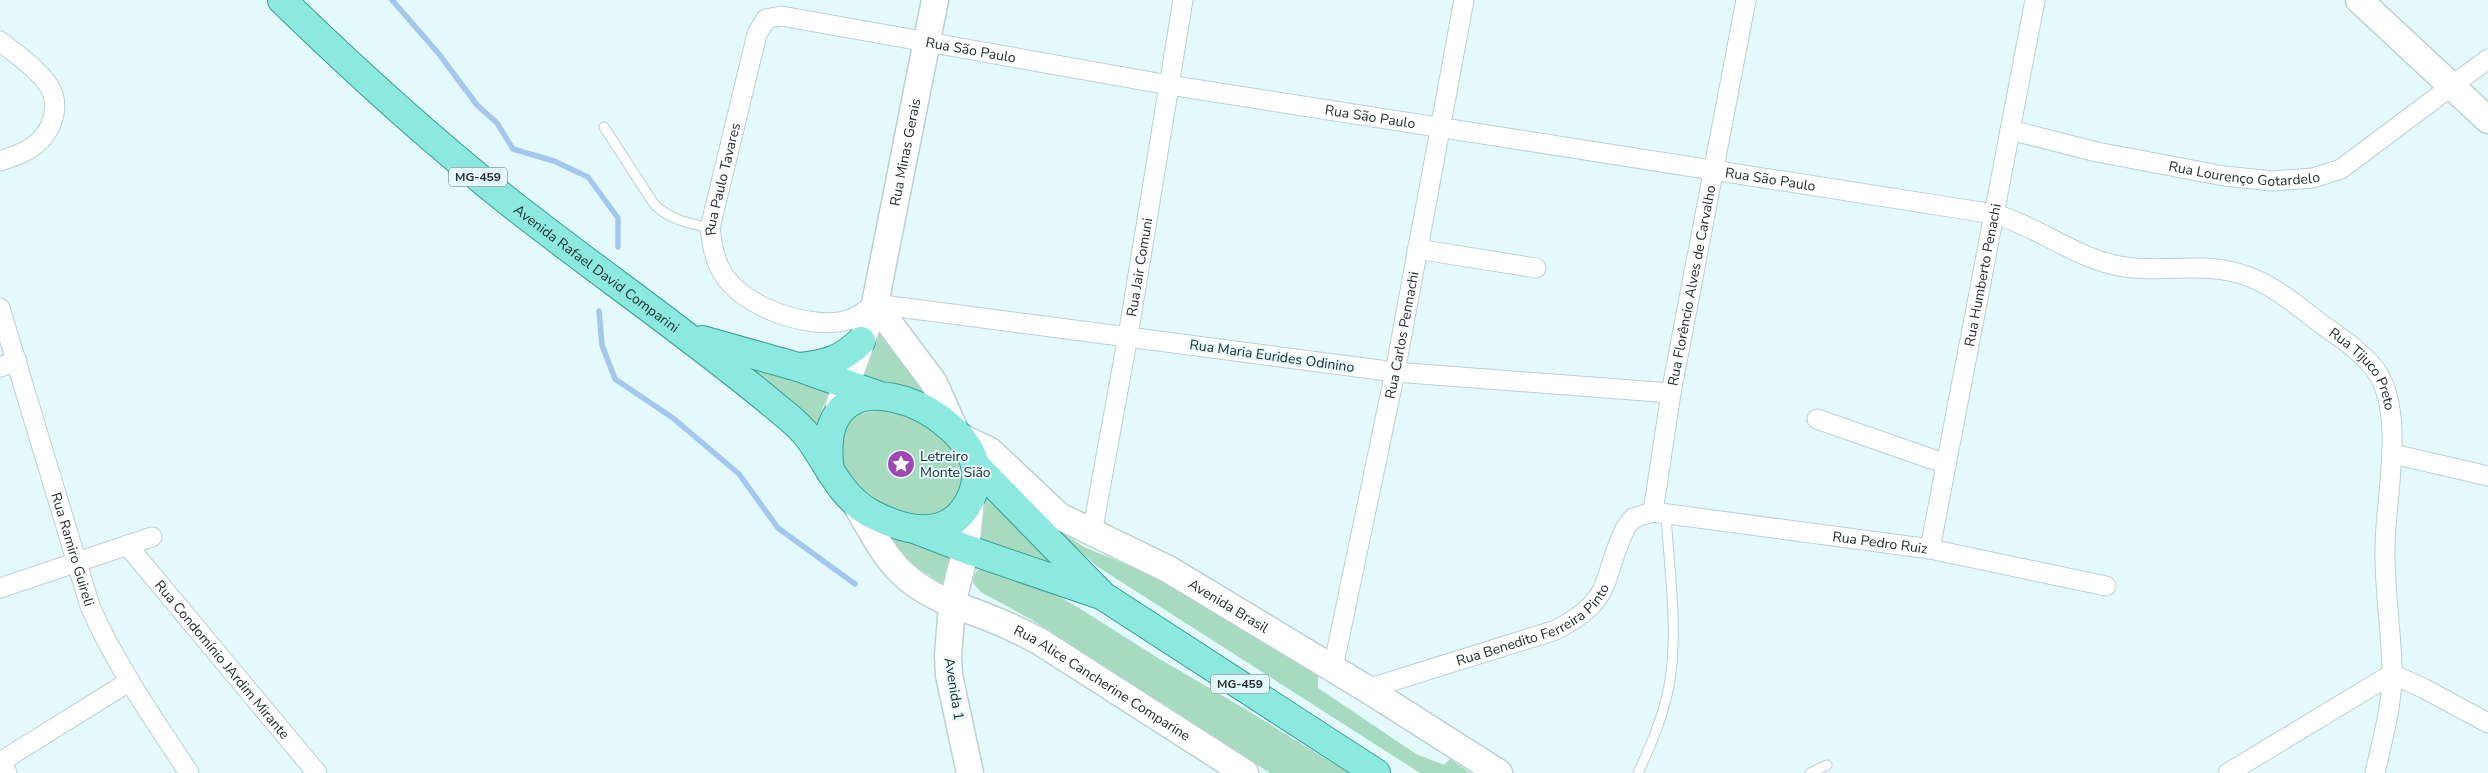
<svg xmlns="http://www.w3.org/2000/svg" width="2488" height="773" font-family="'Nunito Sans',sans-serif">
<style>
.green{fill:#a6dbc0}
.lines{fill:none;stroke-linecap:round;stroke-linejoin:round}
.stream{stroke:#a4c7ef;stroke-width:5.5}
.lane-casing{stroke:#bbd0d3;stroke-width:11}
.street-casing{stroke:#bbd0d3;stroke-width:21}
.secondary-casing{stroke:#bbd0d3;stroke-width:29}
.primary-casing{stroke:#379e95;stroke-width:30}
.lane{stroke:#fff;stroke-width:9}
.street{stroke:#fff;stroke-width:19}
.secondary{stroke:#fff;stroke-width:26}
.primary{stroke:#8ce9e0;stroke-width:28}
.labels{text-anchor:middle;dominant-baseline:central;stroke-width:4;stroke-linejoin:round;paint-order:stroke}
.shield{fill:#e3f9fc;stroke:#5e6a6c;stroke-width:1}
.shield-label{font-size:12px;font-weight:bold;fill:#252d2e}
.street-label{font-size:14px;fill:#252d2e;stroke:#e3f9fc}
.poi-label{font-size:14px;fill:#252d2e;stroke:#e3f9fc;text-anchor:start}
</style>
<rect width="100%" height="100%" fill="#e3f9fc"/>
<path class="green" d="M 877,320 L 936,405 L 858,378 Z
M 741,363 L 829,390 L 815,430 Z
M 879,410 C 905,413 939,426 953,450 C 974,489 951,524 907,516 C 893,513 882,505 871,497 C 851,483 843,477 842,452 C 842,434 840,431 851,416 Z
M 987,495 L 1073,579 L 978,544 Z
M 1045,521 L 1084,547 L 1167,581 L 1318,675 L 1318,688 L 1416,754 L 1444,765 L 1450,759 L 1470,773 L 1420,773 L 1098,567 Z
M 883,533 L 954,558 L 947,587 L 907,561 Z
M 984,567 L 1055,594 L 1079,608 L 1158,658 L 1245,709 L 1349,773 L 1270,773 L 1032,620 L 981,592 L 973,583 C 973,574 976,571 984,567 Z"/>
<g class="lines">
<path class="stream" d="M 392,0 L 439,54 L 477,105 L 497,123 L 513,149 L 554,161 L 588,177 L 618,218 L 618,247
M 599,311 L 602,345 L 615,379 L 673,418 L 739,474 L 778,528 L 855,584"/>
<g class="lane-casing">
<path id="lane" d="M 604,127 L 654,204 C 670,220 689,223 710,228
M 1638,773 C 1651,745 1663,717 1669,686 C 1679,631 1669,570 1666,514
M 1810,773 L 1827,765"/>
</g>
<g class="street-casing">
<g id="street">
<path d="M 0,41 C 17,55 37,68 49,86 C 61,105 53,131 35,145 C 25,153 12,157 0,161"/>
<path id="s1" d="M 2010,130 L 2097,152 L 2224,176 L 2273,181 L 2313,178 L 2341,169 L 2488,59"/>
<path d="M 1417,249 L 1536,268"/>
<path id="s2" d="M 0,308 L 90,606 C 116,666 154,719 189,773"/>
<path d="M 0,367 L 17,361"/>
<path id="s3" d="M 1671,393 L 1395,372 L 875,304 C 866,310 858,317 848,320 C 811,331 741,307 722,272 C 714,259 712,243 710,228 L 757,34 L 766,19 L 781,16 L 1169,85 L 1994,214 C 2040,227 2077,260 2125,267 C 2160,272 2195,264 2229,271 C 2263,277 2290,300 2316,320 C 2336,335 2358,348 2374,368 C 2407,410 2385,498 2385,548 C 2384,590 2392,632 2392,674 C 2392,707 2382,741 2375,773"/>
<path d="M 1817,419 L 1946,464"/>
<path d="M 2393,454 L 2488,476"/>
<path id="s4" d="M 1653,512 L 1671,393 L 1746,0"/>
<path id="s5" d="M 1092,533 L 1128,336 L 1183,0"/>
<path id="s6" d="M 127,545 L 317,773"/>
<path id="s7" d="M 1930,549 L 2035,0"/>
<path d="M 0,588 L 152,537"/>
<path id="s8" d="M 1333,668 L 1395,372 L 1464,0"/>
<path d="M 2392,674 L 2423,688 L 2488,723"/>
<path id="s9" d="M 1367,689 L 1556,630 C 1617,598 1600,579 1626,527 L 1633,518 L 1653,512 L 1930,549 L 2106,586"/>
<path d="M 7,773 L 0,762 L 130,681"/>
<path d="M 2228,773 L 2392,674"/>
</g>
</g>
<g class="secondary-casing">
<g id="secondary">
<path d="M 2359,0 L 2488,120"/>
<path d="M 875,304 L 934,383 L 955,430"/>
<path id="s10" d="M 839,405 L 875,304 L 935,0"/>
<path id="s11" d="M 961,437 L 990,451 L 1059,516 L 1168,569 L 1367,689 L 1499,773"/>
<path id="s12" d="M 855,503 C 869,526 882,554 902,573 C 926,596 956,605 987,617 C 1005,624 1022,632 1039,641 L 1245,773"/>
<path d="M 970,773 L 949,675 L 948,656 L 952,604 L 966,549 L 971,500"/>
</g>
</g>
<g class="primary-casing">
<g id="primary">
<path id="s13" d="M 282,0 C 356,72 433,142 514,206 C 602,275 694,338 780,410 C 790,418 801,427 809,438 C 829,465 840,497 872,514 C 901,529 939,541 963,511 C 971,500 977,488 976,473 C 973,407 811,340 830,471"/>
<path d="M 702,340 L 798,367 L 877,395"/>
<path d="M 800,367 C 827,364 841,360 861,341"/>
<path d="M 975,465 L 1103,596 L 1376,773"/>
<path d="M 917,530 L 966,549 L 1098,594"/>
</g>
</g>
<use href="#lane" class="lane"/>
<use href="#street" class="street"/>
<use href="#secondary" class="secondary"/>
<use href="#primary" class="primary"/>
</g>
<defs>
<g id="sight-disc" transform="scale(1.4375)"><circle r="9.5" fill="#9f48b4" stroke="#e3f9fc"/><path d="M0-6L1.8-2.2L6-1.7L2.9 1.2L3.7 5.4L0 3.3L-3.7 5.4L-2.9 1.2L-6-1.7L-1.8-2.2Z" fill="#fff"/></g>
</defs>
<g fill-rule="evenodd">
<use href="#sight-disc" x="901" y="464"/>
</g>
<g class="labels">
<g class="shield">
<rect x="449" y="167.5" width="58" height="19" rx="4"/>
<rect x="1211" y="674.5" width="58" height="19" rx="4"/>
</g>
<g class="shield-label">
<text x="478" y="177">MG-459</text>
<text x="1240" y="684">MG-459</text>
</g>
<g class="street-label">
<text stroke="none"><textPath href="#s3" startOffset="1446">Rua São Paulo</textPath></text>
<text stroke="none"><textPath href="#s3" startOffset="1851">Rua São Paulo</textPath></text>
<text stroke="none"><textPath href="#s10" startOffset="262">Rua Minas Gerais</textPath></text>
<text stroke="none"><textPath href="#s1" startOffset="239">Rua Lourenço Gotardelo</textPath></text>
<text stroke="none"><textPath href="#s3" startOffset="2256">Rua São Paulo</textPath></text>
<text stroke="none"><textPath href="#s3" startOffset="1071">Rua Paulo Tavares</textPath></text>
<text stroke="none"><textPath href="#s5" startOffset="270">Rua Jair Comuni</textPath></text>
<text stroke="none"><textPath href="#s13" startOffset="414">Avenida Rafael David Comparini</textPath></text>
<text stroke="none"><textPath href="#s7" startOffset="279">Rua Humberto Penachi</textPath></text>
<text stroke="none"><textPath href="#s4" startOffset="230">Rua Florêncio Alves de Carvalho</textPath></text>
<text stroke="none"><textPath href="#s8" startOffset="340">Rua Carlos Pennachi</textPath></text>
<text transform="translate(1272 356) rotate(8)">Rua Maria Eurides Odinino</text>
<text stroke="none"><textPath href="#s3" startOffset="2899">Rua Tijuco Preto</textPath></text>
<text stroke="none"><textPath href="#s9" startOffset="589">Rua Pedro Ruiz</textPath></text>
<text stroke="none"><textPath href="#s2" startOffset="252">Rua Ramiro Guireli</textPath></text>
<text stroke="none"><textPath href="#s11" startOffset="319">Avenida Brasil</textPath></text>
<text stroke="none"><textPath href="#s9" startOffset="180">Rua Benedito Ferreira Pinto</textPath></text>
<text stroke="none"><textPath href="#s6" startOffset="149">Rua Condomínio JArdim Mirante</textPath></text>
<text stroke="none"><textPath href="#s12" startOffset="314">Rua Alice Cancherine Comparine</textPath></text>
<text transform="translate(954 689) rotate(81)">Avenida 1</text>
</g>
<g class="poi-label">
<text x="920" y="456">Letreiro<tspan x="920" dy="16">Monte Sião</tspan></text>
</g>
</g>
</svg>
